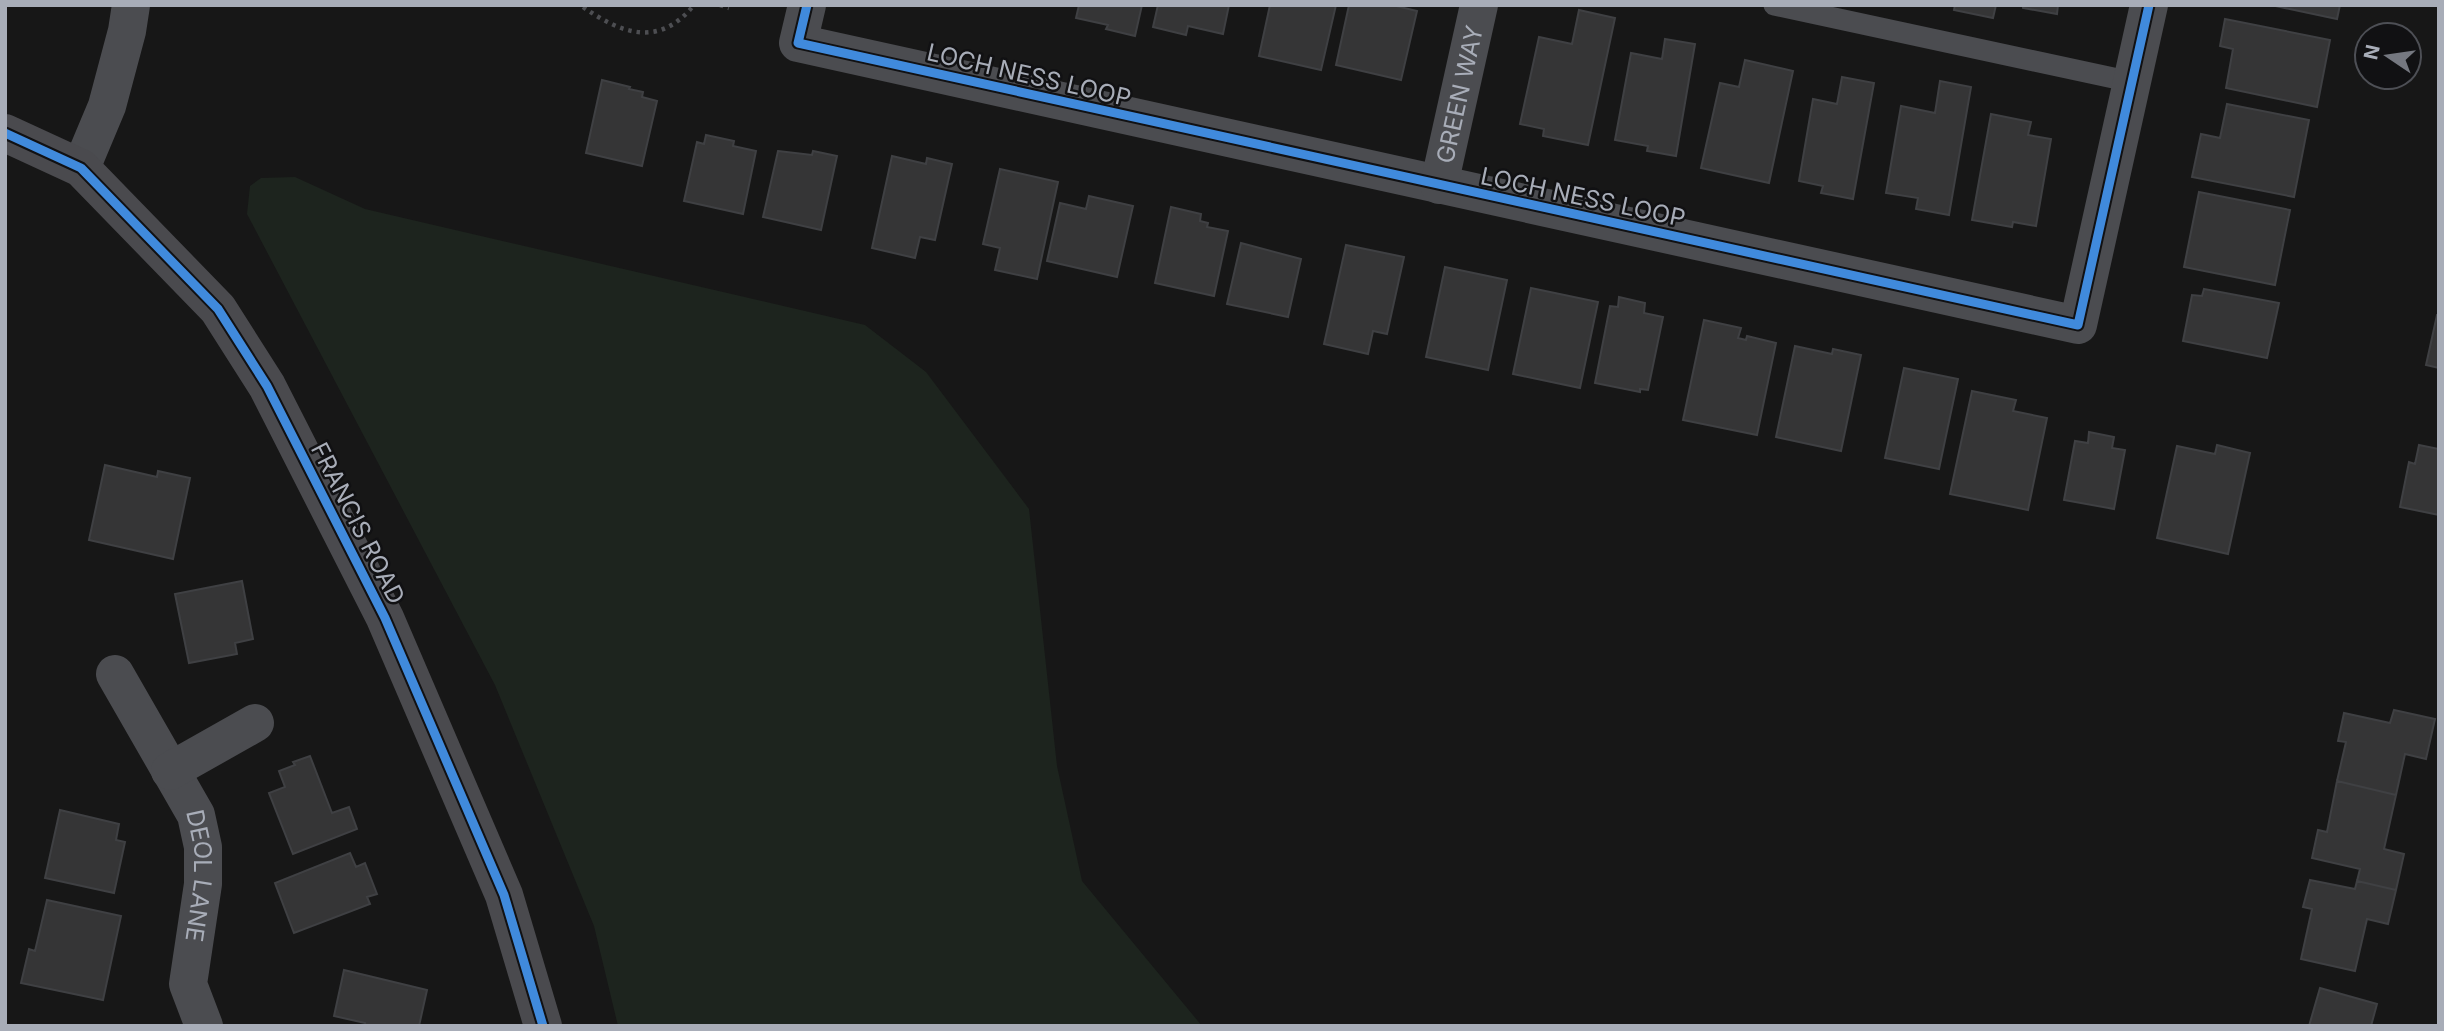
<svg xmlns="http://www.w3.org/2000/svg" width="2444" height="1031" font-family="Inter,sans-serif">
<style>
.green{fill:#1d241e}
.building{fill:#353536;stroke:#3f4043;stroke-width:2}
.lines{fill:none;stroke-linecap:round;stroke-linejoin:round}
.path{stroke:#4d4e52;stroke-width:4.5;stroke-dasharray:3.5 5;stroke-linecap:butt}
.lane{stroke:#4b4c50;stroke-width:21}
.street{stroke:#4b4c50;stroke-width:38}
.secondary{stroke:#4a4a4e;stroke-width:38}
.cycleway-casing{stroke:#111113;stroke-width:13}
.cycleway{stroke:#408adc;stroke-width:9}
.labels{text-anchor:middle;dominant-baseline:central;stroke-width:5;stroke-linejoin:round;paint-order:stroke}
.street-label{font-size:24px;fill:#a8adb8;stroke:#111113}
</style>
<rect width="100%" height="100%" fill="#171717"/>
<path class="green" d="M 295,177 L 365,209 L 865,325 L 926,372 L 1029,509 L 1057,766 L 1082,881 L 1202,1026 L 618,1026 L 594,926 L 495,685 L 247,214 L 250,186 L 261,178 Z"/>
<path class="building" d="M 1079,5 L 1142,5 L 1135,36 L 1106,29 L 1108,25 L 1076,18 Z
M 1158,5 L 1229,5 L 1223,34 L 1188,26 L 1186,35 L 1153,27 Z
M 1270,5 L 1336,5 L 1321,70 L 1259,56 Z
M 1349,5 L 1392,5 L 1417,11 L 1401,80 L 1336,65 Z
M 1955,5 L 1996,5 L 1993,18 L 1954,10 Z
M 2023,5 L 2058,5 L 2057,14 L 2023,8 Z
M 2271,5 L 2340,5 L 2337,19 Z
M 1579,10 L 1615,18 L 1588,145 L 1543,136 L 1544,129 L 1520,124 L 1539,37 L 1572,44 Z
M 2225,19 L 2330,40 L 2317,107 L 2226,88 L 2233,49 L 2220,46 Z
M 1665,39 L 1695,44 L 1676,156 L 1647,151 L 1648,146 L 1615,140 L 1631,53 L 1662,59 Z
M 1745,60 L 1793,71 L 1769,183 L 1701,168 L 1720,83 L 1739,87 Z
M 1842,77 L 1874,83 L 1853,199 L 1821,193 L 1823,186 L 1799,181 L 1813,99 L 1837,104 Z
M 602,80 L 630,87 L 629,89 L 643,92 L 642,97 L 657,101 L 642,166 L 586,153 Z
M 1940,81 L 1971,87 L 1949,215 L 1916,209 L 1918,198 L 1886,193 L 1901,106 L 1935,113 Z
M 2227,104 L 2309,120 L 2294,197 L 2192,177 L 2201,134 L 2220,138 Z
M 1991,114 L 2031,122 L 2028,135 L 2051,139 L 2036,226 L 2013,222 L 2012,227 L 1972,220 Z
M 706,135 L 734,141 L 733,146 L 756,151 L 743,214 L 684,201 L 697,142 L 704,144 Z
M 778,151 L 812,155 L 813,151 L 837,156 L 821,230 L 763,217 Z
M 892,156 L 926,164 L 927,158 L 952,164 L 935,240 L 920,237 L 915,258 L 872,248 Z
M 1000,169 L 1058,182 L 1037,279 L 995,270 L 1000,248 L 983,244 Z
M 2199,192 L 2290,210 L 2275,285 L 2184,267 Z
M 1089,196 L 1133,206 L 1117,277 L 1047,261 L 1060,203 L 1086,209 Z
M 1171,207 L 1201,214 L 1200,221 L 1208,223 L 1207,227 L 1228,231 L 1214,296 L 1155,283 Z
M 1241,243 L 1301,259 L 1288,317 L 1227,304 Z
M 1346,245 L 1404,257 L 1387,334 L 1373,331 L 1368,354 L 1324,344 Z
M 1445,267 L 1507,280 L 1488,370 L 1426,357 Z
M 1531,288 L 1598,302 L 1580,388 L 1513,374 Z
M 2204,289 L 2279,303 L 2267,358 L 2183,341 L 2192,295 L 2202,296 Z
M 1619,297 L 1645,303 L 1644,313 L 1663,317 L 1648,390 L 1640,389 L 1640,392 L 1595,383 L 1610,306 L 1618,307 Z
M 2437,315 L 2439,315 L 2439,368 L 2426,365 Z
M 1704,320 L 1741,328 L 1738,338 L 1746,340 L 1747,336 L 1776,343 L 1757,435 L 1683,420 Z
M 1795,346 L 1832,354 L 1833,349 L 1861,355 L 1841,451 L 1776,437 Z
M 1904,368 L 1958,379 L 1939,469 L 1885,458 Z
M 1972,391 L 2016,400 L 2013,411 L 2047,418 L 2028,510 L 1950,494 Z
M 2089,432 L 2114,437 L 2112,448 L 2125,450 L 2114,509 L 2064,500 L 2075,441 L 2088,443 Z
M 2217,445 L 2250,453 L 2228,554 L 2157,538 L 2177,446 L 2215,454 Z
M 2419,445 L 2439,449 L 2439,515 L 2400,507 L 2409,462 L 2415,464 Z
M 105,465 L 157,477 L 158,471 L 190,478 L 173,559 L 89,540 Z
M 242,581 L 253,639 L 235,643 L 237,654 L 189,663 L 175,594 Z
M 2394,710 L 2435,719 L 2426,759 L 2405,754 L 2396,795 L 2337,781 L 2346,742 L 2338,741 L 2344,713 L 2390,723 Z
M 310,756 L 332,813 L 349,807 L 357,829 L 293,854 L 269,793 L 285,787 L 279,771 L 295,765 L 293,762 Z
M 2337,781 L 2396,795 L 2384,849 L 2404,854 L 2396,890 L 2357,881 L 2360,869 L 2312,858 L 2318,830 L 2327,832 Z
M 60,810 L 119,824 L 116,840 L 125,842 L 114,893 L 45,878 Z
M 350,853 L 356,867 L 365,863 L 377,894 L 367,897 L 370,904 L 294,933 L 275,883 Z
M 2310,880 L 2355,889 L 2357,881 L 2396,890 L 2388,924 L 2367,919 L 2355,971 L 2301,959 L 2312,909 L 2303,907 Z
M 47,900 L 121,916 L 103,1000 L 21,983 L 29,949 L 35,951 Z
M 344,970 L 427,990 L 419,1026 L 364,1026 L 365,1023 L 334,1016 Z
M 2320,988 L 2377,1004 L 2371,1026 L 2309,1026 Z"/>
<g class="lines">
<path class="path" d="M 720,5 L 729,8
M 583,7 C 622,34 659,48 694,5"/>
<path class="lane" d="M 1774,5 L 2132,82"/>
<g class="street">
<path d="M 807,5 L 798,43 L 2078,325 L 2149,5"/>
<path d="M 81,168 L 107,106 L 127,31 L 131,5"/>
<path id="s1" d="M 1439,185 L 1479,5"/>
<path id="s2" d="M 115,674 L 196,815 L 203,847 L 203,884 L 188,984 L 204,1026"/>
<path d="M 170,771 L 255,723"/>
</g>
<path class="secondary" d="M 5,133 L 81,168 L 218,309 L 267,386 L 385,618 L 504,895 L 543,1026"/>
<g class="cycleway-casing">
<path id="cycleway" d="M 807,5 L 798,43 L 2078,325 L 2149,5
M 5,133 L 81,168 L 218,309 L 267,386 L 385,618 L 504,895 L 543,1026"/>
</g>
<use href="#cycleway" class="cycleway"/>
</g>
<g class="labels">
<g class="street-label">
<text transform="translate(1029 75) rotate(13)">LOCH NESS LOOP</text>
<text stroke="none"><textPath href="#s1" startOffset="93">GREEN WAY</textPath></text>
<text transform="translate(1583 197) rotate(12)">LOCH NESS LOOP</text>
<text transform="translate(358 523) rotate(63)">FRANCIS ROAD</text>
<text stroke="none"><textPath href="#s2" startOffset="224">DEOL LANE</textPath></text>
</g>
</g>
<rect width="2444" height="1031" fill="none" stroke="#a8adb8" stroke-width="14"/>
<g transform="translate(2388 56) rotate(283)"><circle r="33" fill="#111113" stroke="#4d4f55" stroke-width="2"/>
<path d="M0-5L12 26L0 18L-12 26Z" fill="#757880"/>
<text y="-10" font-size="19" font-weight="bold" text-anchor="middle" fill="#a8adb8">N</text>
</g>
</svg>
